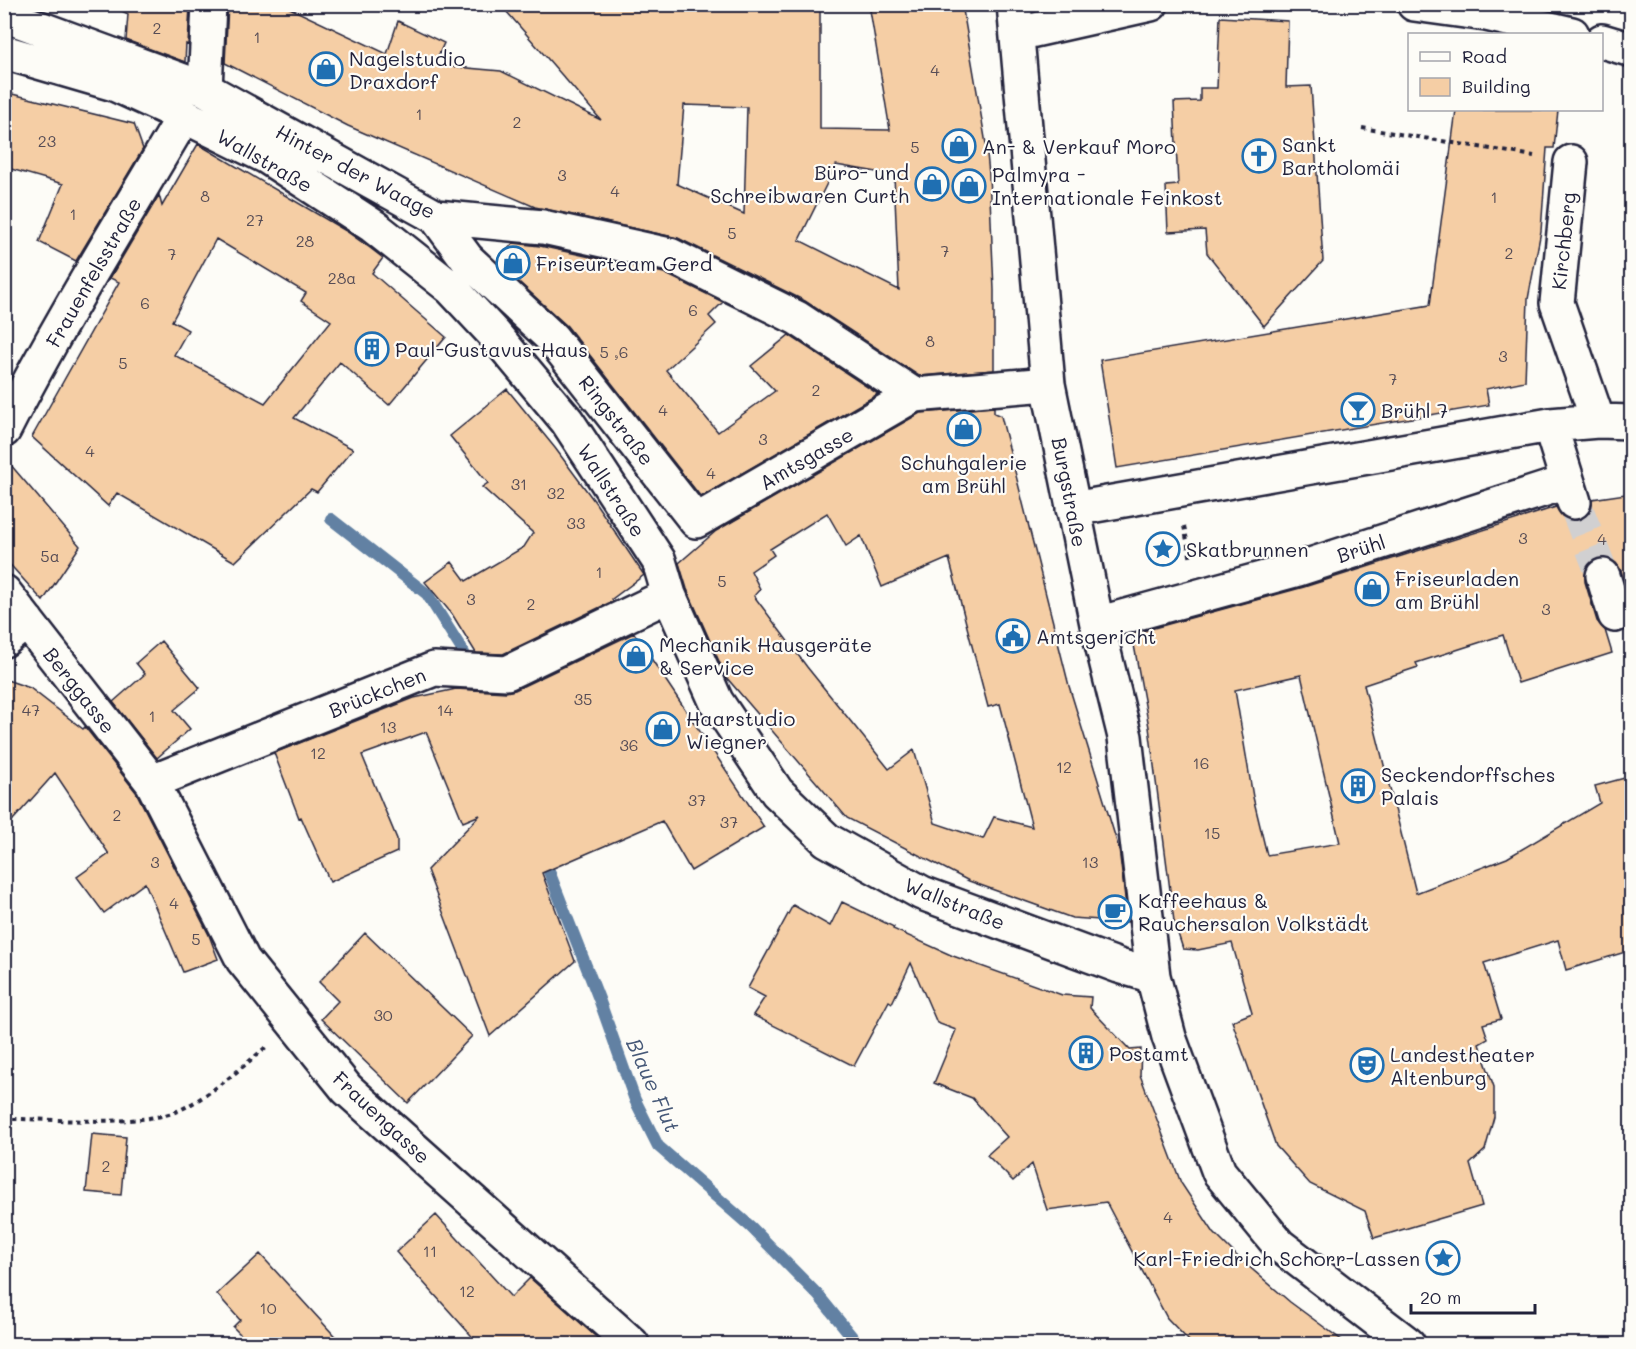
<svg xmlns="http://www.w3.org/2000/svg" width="1636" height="1349" font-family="Mali,sans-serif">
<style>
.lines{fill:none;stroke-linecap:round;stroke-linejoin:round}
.stream{stroke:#6281a3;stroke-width:12}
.building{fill:#f5cea5;stroke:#22223b;stroke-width:1.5;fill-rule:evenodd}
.minor-tunnel{stroke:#d1d0d1;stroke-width:33;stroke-dasharray:33 16;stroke-linecap:butt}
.minor-casing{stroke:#22223b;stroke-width:38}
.path{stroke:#22223b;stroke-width:4;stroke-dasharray:4.5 4.5;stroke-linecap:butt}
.minor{stroke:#fdfcf7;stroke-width:33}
.labels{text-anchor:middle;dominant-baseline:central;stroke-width:4.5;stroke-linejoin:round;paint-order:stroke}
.number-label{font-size:16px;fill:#574d56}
.poi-label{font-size:20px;fill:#22223b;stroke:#fdfcf7;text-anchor:start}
.street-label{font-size:20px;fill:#22223b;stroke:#fdfcf7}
.water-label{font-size:21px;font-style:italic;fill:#475978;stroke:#fdfcf7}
</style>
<rect width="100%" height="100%" fill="#fdfcf7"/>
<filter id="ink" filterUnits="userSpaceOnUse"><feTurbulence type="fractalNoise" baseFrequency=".0167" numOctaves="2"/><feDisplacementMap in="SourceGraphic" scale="12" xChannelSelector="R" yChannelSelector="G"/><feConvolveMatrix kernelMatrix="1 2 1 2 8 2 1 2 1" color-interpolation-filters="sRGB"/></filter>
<g filter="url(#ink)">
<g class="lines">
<path class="stream" d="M 331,519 L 427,594 L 464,653
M 543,856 L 599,999 L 635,1100 L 658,1146 L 751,1227 L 818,1295 L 858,1344"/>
</g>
<path class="building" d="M 108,4 L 190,4 L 188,45 L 186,44 L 185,62 L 126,40 L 128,14 Z
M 228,4 L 281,4 L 387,54 L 398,21 L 444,43 L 434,65 L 501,71 L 601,120 L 500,4 L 820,4 L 820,129 L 890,130 L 869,4 L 962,4 L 986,144 L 989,174 L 994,290 L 994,370 L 919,376 L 805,301 L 678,238 L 535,207 L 348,126 L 225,63 ZM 684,105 L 747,107 L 744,214 L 677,184 ZM 836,165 L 894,175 L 899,290 L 799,240 Z
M 1220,17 L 1288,21 L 1286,87 L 1311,86 L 1323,261 L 1264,326 L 1207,253 L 1205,230 L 1168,232 L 1166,186 L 1178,185 L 1174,102 L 1200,101 L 1200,88 L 1217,88 Z
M 4,92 L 134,124 L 143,149 L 76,261 L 39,242 L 63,184 L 4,167 Z
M 1456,110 L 1558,110 L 1554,148 L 1547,148 L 1541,231 L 1528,299 L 1525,381 L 1486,389 L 1489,405 L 1117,468 L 1100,360 L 1430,305 Z
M 198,144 L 346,231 L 370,248 L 383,258 L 372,273 L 446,337 L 389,405 L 340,362 L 294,418 L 353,449 L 317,492 L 311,489 L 235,562 L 117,493 L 108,506 L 32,437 L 119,282 L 110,278 L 159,195 L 162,206 ZM 216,239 L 306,293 L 301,301 L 331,321 L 265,403 L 174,355 L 188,330 L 172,321 Z
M 513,243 L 540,246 L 664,273 L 723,302 L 709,316 L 716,324 L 666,370 L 718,432 L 775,391 L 751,366 L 789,335 L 878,394 L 701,497 L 567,326 L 497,262 Z
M 507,389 L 555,448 L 595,502 L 644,575 L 612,599 L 613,601 L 503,654 L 476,653 L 452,614 L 425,582 L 452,562 L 466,581 L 524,547 L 533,533 L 482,487 L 488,483 L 450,436 Z
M 994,407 L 994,413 L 1001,416 L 1069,686 L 1119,849 L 1128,922 L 1072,918 L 969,881 L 847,818 L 726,677 L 687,589 L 679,563 L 716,531 L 920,413 ZM 827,513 L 846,546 L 861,536 L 882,587 L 949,558 L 988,707 L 1000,704 L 1032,827 L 994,817 L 983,839 L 935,823 L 914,750 L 889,769 L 807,667 L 754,596 L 760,589 L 751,571 L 774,555 L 770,549 Z
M 4,457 L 80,546 L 43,601 L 4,558 Z
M 1632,493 L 1632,596 L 1629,597 L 1621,570 L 1616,563 L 1608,558 L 1598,558 L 1590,563 L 1585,572 L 1585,582 L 1597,621 L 1605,630 L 1612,653 L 1518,683 L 1503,635 L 1416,663 L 1418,667 L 1364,685 L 1416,893 L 1507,858 L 1600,803 L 1595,786 L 1632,776 L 1632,950 L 1566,970 L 1558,940 L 1484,963 L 1501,1019 L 1483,1024 L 1488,1039 L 1479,1044 L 1494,1087 L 1494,1117 L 1485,1150 L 1470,1164 L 1482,1206 L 1374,1238 L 1365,1211 L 1310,1184 L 1276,1146 L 1232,1021 L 1252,1013 L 1232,943 L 1198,950 L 1183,949 L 1174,921 L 1149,727 L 1132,634 L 1304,587 L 1556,507 L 1562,516 L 1569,520 L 1579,520 L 1588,514 L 1592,507 L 1592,499 ZM 1301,675 L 1340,843 L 1267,855 L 1253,797 L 1235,690 Z
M 634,633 L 764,827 L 691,871 L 662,821 L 542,873 L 575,961 L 490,1036 L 427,870 L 480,815 L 463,822 L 426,732 L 362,755 L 397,839 L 397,852 L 330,882 L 301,817 L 299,818 L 274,753 L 414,698 L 456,689 L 506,692 L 515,690 Z
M 161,641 L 200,688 L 174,710 L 190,729 L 157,758 L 113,702 L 145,674 L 136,663 Z
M 4,679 L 30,688 L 83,729 L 85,727 L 136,792 L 209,935 L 218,959 L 183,972 L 145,883 L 104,913 L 77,877 L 109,854 L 55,773 L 4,830 Z
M 842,902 L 894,927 L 893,929 L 953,956 L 1062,995 L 1091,997 L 1090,1008 L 1130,1050 L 1141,1049 L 1140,1075 L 1181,1183 L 1214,1233 L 1239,1258 L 1290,1302 L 1347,1344 L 1192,1344 L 1167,1318 L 1106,1202 L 1047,1210 L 1032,1164 L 1013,1181 L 987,1155 L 1007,1137 L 972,1098 L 934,1083 L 956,1030 L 937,1023 L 911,963 L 892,1003 L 889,1001 L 854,1066 L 753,1015 L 765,997 L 748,988 L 793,905 L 830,926 Z
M 365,933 L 472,1036 L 408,1103 L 321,1019 L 338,1001 L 319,982 Z
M 92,1134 L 126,1137 L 121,1195 L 86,1192 Z
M 436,1215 L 511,1297 L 530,1278 L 604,1344 L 479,1344 L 396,1252 Z
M 260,1254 L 342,1344 L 250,1344 L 233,1327 L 240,1320 L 217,1294 Z"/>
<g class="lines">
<path class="minor-tunnel" d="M 1574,502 L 1603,576"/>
<g class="minor-casing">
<path id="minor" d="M 1014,4 L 1048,384 L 1097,624 L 1125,737 L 1153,976 L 1169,1037 L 1219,1172 L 1279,1245 L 1408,1344
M 1414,4 L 1486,14 L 1572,34
M 4,15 L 205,89 L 436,217 L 543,227 L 670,255 L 797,318 L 914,395 L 1048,384
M 1017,34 L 1151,4
M 1602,41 L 1632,50
M 4,52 L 114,84 L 184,116 L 267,157 L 373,226 L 451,288 L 495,335 L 567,421 L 659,561 L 669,595 L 716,701 L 777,792 L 827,840 L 922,893 L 1119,966 L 1153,976
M 205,89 L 209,4
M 1571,162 L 1557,303 L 1598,421
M 436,217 L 467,259 L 552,338 L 696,521 L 914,395
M 4,430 C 59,322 123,220 184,116
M 1574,502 L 1550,425 L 1598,421 L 1632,422
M 1073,509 L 1550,425
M 1603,576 L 1615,615
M 4,592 L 152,782 L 243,960 L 347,1089 L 632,1344
M 1097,624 L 1298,569 L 1567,482
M 4,640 L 27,621
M 152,782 L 434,669 L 507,673 L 669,595"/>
</g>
<path class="path" d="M 1362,128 L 1534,156
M 1184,526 L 1191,560
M 4,1119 C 50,1118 141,1128 180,1110 C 212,1094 239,1070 266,1047
M 1625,1295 L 1632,1293"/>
<use href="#minor" class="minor"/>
</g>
</g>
<defs>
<g id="shop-ring" transform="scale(1.725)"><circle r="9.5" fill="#fdfcf7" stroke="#1f6fb2" stroke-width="1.5"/><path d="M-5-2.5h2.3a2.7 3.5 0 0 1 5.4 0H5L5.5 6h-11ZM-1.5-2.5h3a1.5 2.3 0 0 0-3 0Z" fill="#1f6fb2"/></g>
<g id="church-ring" transform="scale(1.725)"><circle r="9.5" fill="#fdfcf7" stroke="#1f6fb2" stroke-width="1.5"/><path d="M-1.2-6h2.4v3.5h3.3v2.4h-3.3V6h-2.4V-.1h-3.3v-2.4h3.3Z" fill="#1f6fb2"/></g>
<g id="building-ring" transform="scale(1.725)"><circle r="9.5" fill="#fdfcf7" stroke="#1f6fb2" stroke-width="1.5"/><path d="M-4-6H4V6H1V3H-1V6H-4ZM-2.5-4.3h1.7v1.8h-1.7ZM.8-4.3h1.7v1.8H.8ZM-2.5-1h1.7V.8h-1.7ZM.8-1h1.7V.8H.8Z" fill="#1f6fb2"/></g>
<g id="bar-ring" transform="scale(1.725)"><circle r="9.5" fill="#fdfcf7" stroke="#1f6fb2" stroke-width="1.5"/><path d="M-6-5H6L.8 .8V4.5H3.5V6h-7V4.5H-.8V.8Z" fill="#1f6fb2"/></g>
<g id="sight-ring" transform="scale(1.725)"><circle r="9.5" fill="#fdfcf7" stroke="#1f6fb2" stroke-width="1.5"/><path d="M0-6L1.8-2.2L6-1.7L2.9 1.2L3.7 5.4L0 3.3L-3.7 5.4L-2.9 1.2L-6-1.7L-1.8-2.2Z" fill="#1f6fb2"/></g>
<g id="civic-ring" transform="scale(1.725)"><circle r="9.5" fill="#fdfcf7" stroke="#1f6fb2" stroke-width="1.5"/><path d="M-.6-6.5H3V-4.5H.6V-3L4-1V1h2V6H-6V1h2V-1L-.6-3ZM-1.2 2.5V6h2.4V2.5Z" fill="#1f6fb2"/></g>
<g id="cafe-ring" transform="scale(1.725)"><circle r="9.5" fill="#fdfcf7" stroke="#1f6fb2" stroke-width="1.5"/><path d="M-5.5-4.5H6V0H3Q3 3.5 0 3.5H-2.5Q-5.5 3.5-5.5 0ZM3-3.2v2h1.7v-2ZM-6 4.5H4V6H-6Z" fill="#1f6fb2"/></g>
<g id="theatre-ring" transform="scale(1.725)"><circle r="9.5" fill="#fdfcf7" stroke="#1f6fb2" stroke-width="1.5"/><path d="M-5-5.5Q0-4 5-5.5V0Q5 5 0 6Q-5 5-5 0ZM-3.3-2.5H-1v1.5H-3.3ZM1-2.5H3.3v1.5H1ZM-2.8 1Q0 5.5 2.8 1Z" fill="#1f6fb2"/></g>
</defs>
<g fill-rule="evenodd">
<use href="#shop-ring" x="326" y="69"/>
<use href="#shop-ring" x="959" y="146"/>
<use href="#church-ring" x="1259" y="156"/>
<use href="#shop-ring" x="932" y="184"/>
<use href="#shop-ring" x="969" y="186"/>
<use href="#shop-ring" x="513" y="263"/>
<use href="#building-ring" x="372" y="349"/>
<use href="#bar-ring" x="1358" y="410"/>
<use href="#shop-ring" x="964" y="429"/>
<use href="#sight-ring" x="1163" y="549"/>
<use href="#shop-ring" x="1372" y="589"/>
<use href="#civic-ring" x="1013" y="636"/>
<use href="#shop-ring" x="636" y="656"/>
<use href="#shop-ring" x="663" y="729"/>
<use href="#building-ring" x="1358" y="786"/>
<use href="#cafe-ring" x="1115" y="912"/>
<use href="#building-ring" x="1086" y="1053"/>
<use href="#theatre-ring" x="1367" y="1065"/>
<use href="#sight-ring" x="1443" y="1258"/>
</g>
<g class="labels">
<g class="number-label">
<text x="157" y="27">2</text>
<text x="257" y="36">1</text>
<text x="935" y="69">4</text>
<text x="419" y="113">1</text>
<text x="517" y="121">2</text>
<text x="47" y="140">23</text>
<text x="915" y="146">5</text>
<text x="562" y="174">3</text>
<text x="615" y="190">4</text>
<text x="205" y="195">8</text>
<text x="1494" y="196">1</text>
<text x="73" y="213">1</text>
<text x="255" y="219">27</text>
<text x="732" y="232">5</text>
<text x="305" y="240">28</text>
<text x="945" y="250">7</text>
<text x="1509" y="252">2</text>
<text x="172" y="253">7</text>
<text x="342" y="277">28a</text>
<text x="145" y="302">6</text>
<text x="693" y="309">6</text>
<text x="930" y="340">8</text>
<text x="614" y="351">5 ,6</text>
<text x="1503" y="355">3</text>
<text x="123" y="362">5</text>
<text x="1393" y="378">7</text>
<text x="816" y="389">2</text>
<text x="663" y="409">4</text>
<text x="763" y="438">3</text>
<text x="90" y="450">4</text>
<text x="711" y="472">4</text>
<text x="519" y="483">31</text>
<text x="556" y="492">32</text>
<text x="576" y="522">33</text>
<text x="1523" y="537">3</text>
<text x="1602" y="538">4</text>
<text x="50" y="555">5a</text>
<text x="599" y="571">1</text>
<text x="722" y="580">5</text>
<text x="471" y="598">3</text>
<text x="531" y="603">2</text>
<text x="1546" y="608">3</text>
<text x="583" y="698">35</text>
<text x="31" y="709">47</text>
<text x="445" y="709">14</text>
<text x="152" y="715">1</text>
<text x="388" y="726">13</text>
<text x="629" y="744">36</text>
<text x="318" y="752">12</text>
<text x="1201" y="762">16</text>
<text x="1064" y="766">12</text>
<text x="697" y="799">37</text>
<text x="117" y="814">2</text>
<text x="729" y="821">37</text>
<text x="1212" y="832">15</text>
<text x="155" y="861">3</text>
<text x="1090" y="861">13</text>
<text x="174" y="902">4</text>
<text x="196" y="938">5</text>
<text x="383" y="1014">30</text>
<text x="106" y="1165">2</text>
<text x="1168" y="1216">4</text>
<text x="430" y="1250">11</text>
<text x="467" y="1290">12</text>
<text x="268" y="1307">10</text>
</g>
<g class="poi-label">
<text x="349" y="58">Nagelstudio<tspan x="349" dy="23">Draxdorf</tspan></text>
<text x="1282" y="144">Sankt<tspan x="1282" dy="23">Bartholomäi</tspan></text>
<text x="982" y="146">An- &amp; Verkauf Moro</text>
<text x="909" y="172" text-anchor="end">Büro- und<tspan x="909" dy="23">Schreibwaren Curth</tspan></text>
<text x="992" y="174">Palmyra -<tspan x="992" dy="23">Internationale Feinkost</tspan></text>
<text x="536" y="263">Friseurteam Gerd</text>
<text x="395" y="349">Paul-Gustavus-Haus</text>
<text x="1381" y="410">Brühl 7</text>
<text x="964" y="462" text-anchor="middle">Schuhgalerie<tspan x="964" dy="23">am Brühl</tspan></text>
<text x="1186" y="549">Skatbrunnen</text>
<text x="1395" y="578">Friseurladen<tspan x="1395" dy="23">am Brühl</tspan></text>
<text x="1036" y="636">Amtsgericht</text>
<text x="659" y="644">Mechanik Hausgeräte<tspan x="659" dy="23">&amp; Service</tspan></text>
<text x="686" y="718">Haarstudio<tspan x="686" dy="23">Wiegner</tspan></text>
<text x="1381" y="774">Seckendorffsches<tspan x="1381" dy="23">Palais</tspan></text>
<text x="1138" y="900">Kaffeehaus &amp;<tspan x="1138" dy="23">Rauchersalon Volkstädt</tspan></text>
<text x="1109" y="1053">Postamt</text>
<text x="1390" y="1054">Landestheater<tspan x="1390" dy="23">Altenburg</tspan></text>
<text x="1420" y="1258" text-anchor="end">Karl-Friedrich Schorr-Lassen</text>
</g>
<g class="street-label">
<text transform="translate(265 160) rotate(30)">Wallstraße</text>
<text transform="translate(356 171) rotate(28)">Hinter der Waage</text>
<text transform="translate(1563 241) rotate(-84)">Kirchberg</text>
<text transform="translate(93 272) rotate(-60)">Frauenfelsstraße</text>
<text transform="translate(617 420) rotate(52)">Ringstraße</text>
<text transform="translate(806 458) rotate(-30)">Amtsgasse</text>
<text transform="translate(612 490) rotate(57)">Wallstraße</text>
<text transform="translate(1070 492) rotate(79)">Burgstraße</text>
<text transform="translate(1361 548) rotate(-18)">Brühl</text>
<text transform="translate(80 690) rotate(52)">Berggasse</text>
<text transform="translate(377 692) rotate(-22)">Brückchen</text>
<text transform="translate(955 903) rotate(22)">Wallstraße</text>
<text transform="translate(382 1117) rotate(43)">Frauengasse</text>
</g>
<g class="water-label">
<text transform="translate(654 1085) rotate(66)">Blaue Flut</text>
</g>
</g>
<rect width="1636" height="1349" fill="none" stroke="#fdfcf7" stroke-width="24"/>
<rect x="12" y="12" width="1612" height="1325" fill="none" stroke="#22223b" stroke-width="2" filter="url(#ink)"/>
<rect x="1408" y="33" width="195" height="78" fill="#fdfcf7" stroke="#a5a5ac" stroke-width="1.5"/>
<rect x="1420" y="52" width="30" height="9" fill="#fdfcf7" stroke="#a5a5ac" stroke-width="1.5"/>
<text x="1462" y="63" font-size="18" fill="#22223b">Road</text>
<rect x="1420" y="78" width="30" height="18" fill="#f5cea5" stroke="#a5a5ac" stroke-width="1.5"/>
<text x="1462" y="93" font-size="18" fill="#22223b">Building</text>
<path d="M1411 1304v9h124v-9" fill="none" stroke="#22223b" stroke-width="3"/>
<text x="1420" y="1304" font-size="18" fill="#22223b" stroke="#fdfcf7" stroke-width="4.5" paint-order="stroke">20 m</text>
</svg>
